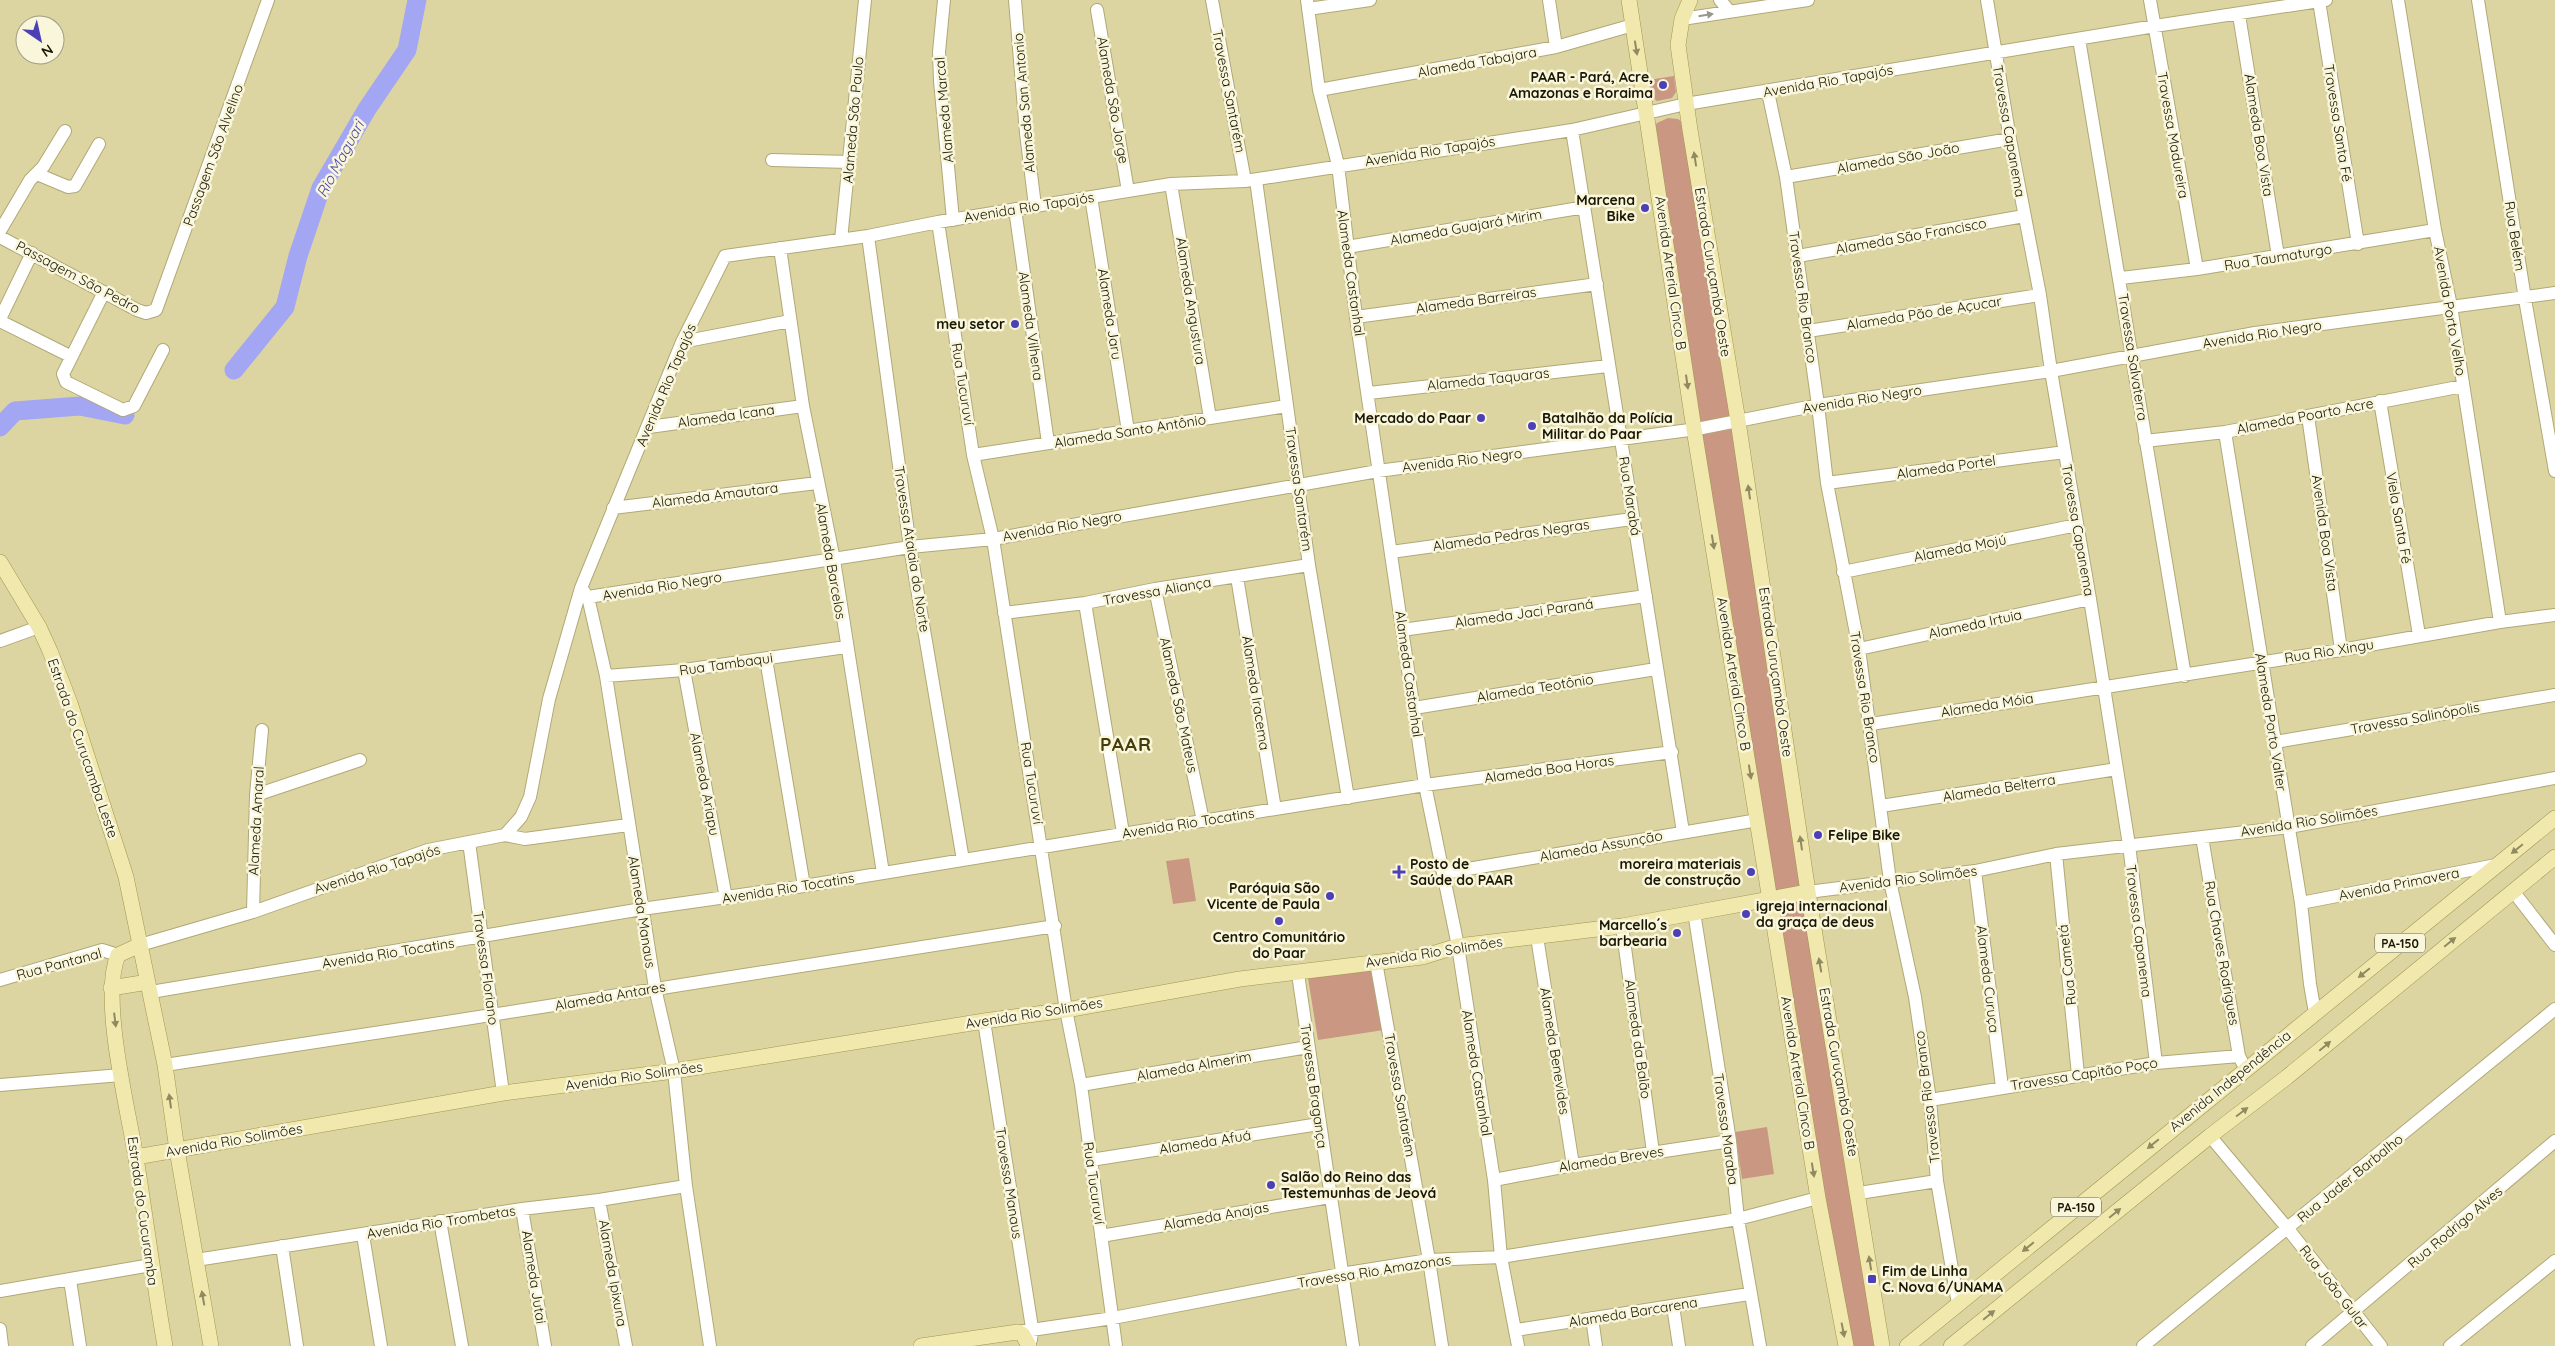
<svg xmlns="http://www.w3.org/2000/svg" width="2555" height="1346" font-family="Quicksand,sans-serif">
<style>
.green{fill:#ca9783}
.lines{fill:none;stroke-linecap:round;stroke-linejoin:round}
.river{stroke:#a3a6f2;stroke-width:19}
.minor-casing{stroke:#b0a976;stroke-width:14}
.major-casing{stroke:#a0954e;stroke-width:16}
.minor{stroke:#fff;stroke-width:12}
.major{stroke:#f1e8ad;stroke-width:15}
.oneway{fill:#98978e}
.oneway2{fill:#908a61}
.poi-dot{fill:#4c40b7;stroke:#f9f6db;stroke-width:2}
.labels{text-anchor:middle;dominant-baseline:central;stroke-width:5;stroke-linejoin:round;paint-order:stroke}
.shield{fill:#f9f6db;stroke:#5d5a44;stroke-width:1}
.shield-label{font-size:12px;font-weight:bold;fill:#1a1704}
.street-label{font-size:14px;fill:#1a1704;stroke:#f9f6db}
.poi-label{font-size:14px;font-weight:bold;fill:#1a1704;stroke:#f9f6db;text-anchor:end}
.water-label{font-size:15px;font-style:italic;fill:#4c49a1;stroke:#f9f6db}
.district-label{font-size:19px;font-weight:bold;letter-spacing:1px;fill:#453d09;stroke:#f9f6db}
</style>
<rect width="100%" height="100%" fill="#ddd5a1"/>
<path class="green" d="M 1674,76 L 1676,92 L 1672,98 L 1657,101 L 1651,96 L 1648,80 Z
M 1668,118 L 1678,119 L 1689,128 L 1875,1346 L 1846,1346 L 1650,131 L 1657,123 Z
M 1189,858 L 1196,901 L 1173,904 L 1166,861 Z
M 1375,968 L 1384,1030 L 1318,1040 L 1308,978 Z
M 1767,1127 L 1774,1174 L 1742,1179 L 1735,1132 Z"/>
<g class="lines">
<path class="river" d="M 234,370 L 285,307 L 298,256 L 321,188 L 367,109 L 407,50 L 417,0
M 0,427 L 15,411 L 80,406 L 125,415"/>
<g class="minor-casing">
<path id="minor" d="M 944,0 L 939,52 L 940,81 L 953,220
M 1015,0 L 1026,133 L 1035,206
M 1212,0 L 1245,181
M 1307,0 L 1319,90 L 1338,165 L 1356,317 L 1425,785 L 1458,946 L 1494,1180 L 1501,1257 L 1518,1346
M 1549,0 L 1556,47
M 1720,0 L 1730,12
M 1987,0 L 2010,139 L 2040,295 L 2051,371 L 2090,599 L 2129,845 L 2156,1063
M 2150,0 L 2197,269
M 2398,0 L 2435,230 L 2451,306 L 2500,622
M 2478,0 L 2525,299 L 2555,471
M 2319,1 L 2358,244
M 1308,9 L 1370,0
M 1097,10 L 1128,191
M 2239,15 L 2278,256
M 1682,19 L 1808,0
M 2079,39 L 2185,676
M 1319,90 L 1556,47 L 1633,25
M 1768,92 L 1786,177 L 1818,405 L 1827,483 L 1859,649 L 1890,881 L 1915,997 L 1930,1100 L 1937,1181 L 1958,1304
M 1572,130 L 1683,832
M 772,160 L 850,162
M 37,174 L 68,187 L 75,186 L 99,144
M 1786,177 L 2010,139
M 1256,180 L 1309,565 L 1348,798
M 1171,184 L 1210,418
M 1091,197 L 1128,431
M 1015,209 L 1048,443
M 938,222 L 973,455 L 993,539 L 1066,1010 L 1081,1085 L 1116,1346
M 0,231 L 30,180 L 43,167 L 65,131
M 868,236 L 910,547 L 963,860
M 0,237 L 137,310 L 146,313 L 156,310 L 268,0
M 841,240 L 865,0
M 1347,247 L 1585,207
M 780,248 L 803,406 L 834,560 L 883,873
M 1798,256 L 2024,216
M 2121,278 L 2197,269 L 2435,230
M 104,292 L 63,374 L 66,382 L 123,410 L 134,406 L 163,350
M 1356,317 L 1597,284
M 0,319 L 32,253
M 0,321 L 70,356
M 1808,331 L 2040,295
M 682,342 L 790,321
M 1369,393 L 1608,366
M 2380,401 L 2419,635
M 2308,416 L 2341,650
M 649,427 L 803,406
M 2225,432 L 2301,903 L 2310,984 L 2315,1013
M 2145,441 L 2225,432 L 2463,386
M 973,455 L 1287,406
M 1827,483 L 2065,452
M 613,508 L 817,483
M 1391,552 L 1632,519
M 1843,572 L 2077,525
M 1237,577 L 1275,809
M 581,588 L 588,597 L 910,547 L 993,539 L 1378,471 L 1697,429 L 1818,405 L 2051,371 L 2255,333 L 2555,293
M 1155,589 L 1203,821
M 588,597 L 606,676 L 655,988 L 674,1071 L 686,1186 L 710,1346
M 1085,603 L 1123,833
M 1004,613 L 1085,603 L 1155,589 L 1309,565
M 1402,630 L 1646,596
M 0,641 L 39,627
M 1859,649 L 2090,599
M 766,659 L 804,886
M 684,670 L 726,898
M 606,676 L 684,670 L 846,647
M 1414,708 L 1656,669
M 1871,724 L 2341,650 L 2500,622 L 2555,615
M 2275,742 L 2555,695
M 256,795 L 360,760
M 1881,806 L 2117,769
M 505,835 L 525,839 L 628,825
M 2202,837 L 2239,1056 L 2243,1064
M 469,842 L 503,1093
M 2056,854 L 2078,1075
M 1975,871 L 2002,1087
M 1444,873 L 1758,820
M 2513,891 L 2555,945
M 1808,892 L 1975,871 L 2056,854 L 2289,827 L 2555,778
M 2301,903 L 2496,865
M 253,912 L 256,795 L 262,730
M 1694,912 L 1730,1141 L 1738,1219 L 1760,1346
M 1622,926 L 1653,1152
M 1537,937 L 1573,1165
M 140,945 L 253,912 L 428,850 L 505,835 L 521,817 L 530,797 L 549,699 L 581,588 L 682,342 L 725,256 L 868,236 L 938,222 L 1171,184 L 1245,181 L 1572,130 L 1686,104 L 2155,26 L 2326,0
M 1376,962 L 1429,1260 L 1442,1346
M 1298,974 L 1353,1346
M 0,980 L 102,950 L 118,955
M 151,992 L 642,909 L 804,886 L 1275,809 L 1425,785 L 1672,752
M 984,1021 L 1032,1328 L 1031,1340
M 165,1065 C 462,1021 758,972 1055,926
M 0,1085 L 121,1075
M 1081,1085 L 1308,1047
M 1930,1100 L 2156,1063 L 2239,1056
M 2210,1136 L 2288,1229 L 2381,1346
M 1091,1160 L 1319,1124
M 1494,1180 L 1573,1165 L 1730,1141
M 1859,1193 L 1937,1181
M 599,1200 L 626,1346
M 522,1209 L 545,1346
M 440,1221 L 462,1346
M 363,1235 L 381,1346
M 1101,1236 L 1330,1197
M 282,1246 L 297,1346
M 196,1260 L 522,1209 L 599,1200 L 686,1186
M 70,1280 L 80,1346
M 0,1291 L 151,1265
M 1673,1306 L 1679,1346
M 1592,1318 L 1596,1346
M 0,1329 L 2,1346
M 1516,1330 L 1749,1294
M 1018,1332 L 1113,1318 L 1341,1274 L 1429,1260 L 1501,1257 L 1738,1219 L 1818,1198
M 2143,1346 L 2555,1009
M 2312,1346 L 2555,1141
M 2450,1346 L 2555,1261"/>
</g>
<g class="major-casing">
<path id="major" d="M 1629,0 L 1694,429 L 1818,1198 L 1846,1346
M 1690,0 L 1682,19 L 1678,45 L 1690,130 L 1738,421 L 1808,892 L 1882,1346
M 0,562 L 39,627 L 50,651 L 70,703 L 126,877 L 165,1065 L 177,1150 L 211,1346
M 140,945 L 118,955 C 100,998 128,1109 136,1158 C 146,1220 154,1283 165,1346
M 111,988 L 148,982
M 136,1157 L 503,1093 L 674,1071 L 984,1021 L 1066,1010 L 1240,979 L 1422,957 L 1458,946 L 1622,926 L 1808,892
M 921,1346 L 1018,1332 L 1023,1335 L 1029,1346
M 1907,1346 L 2555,818
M 1951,1346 L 2210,1136 L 2287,1077 L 2555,857"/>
</g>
<use href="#minor" class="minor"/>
<use href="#major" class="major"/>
</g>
<defs><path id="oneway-solid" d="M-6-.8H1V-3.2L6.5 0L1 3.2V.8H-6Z" transform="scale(1.25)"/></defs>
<use class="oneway" href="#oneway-solid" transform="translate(1706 15) rotate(-9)"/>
<g class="oneway2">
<use href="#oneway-solid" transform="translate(1636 48) rotate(81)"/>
<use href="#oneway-solid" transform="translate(1695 159) rotate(-99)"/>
<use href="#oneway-solid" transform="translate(1687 382) rotate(82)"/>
<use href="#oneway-solid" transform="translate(1749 492) rotate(-98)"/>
<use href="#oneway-solid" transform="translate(1713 542) rotate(81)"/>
<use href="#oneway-solid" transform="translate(1750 772) rotate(81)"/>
<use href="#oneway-solid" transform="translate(1801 843) rotate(-98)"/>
<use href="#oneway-solid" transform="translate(2517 849) rotate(141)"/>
<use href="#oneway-solid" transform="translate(2450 942) rotate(-39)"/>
<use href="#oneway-solid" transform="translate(1820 965) rotate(-100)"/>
<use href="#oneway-solid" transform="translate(2364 973) rotate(141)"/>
<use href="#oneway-solid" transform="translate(115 1020) rotate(83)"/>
<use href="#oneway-solid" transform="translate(2325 1046) rotate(-40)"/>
<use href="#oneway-solid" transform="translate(170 1101) rotate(-98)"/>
<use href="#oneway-solid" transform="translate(2242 1112) rotate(-37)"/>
<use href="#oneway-solid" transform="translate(2153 1144) rotate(141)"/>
<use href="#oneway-solid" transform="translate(1813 1170) rotate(81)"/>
<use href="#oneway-solid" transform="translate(2115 1213) rotate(-39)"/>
<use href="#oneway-solid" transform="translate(2028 1247) rotate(141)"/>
<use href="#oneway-solid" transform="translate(1870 1263) rotate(-99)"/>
<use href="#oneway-solid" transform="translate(203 1298) rotate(-100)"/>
<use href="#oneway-solid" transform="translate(1989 1315) rotate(-39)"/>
<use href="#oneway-solid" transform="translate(1843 1330) rotate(79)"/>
</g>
<g class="poi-dot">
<circle cx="1663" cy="85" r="5"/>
<circle cx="1645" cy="208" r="5"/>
<circle cx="1015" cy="324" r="5"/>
<circle cx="1481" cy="418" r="5"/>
<circle cx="1532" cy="426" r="5"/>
<circle cx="1818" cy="835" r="5"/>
<path d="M1396.5 864.5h5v5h5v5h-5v5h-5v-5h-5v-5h5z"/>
<circle cx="1751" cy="872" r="5"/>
<circle cx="1330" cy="896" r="5"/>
<circle cx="1746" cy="914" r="5"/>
<circle cx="1279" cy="921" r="5"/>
<circle cx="1677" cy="933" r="5"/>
<circle cx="1271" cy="1185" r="5"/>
<rect x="1867" y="1274" width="10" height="10" rx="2.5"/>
</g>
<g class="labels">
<g class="shield">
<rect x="2375" y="933.5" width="50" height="19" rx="4"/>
<rect x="2051" y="1197.5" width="50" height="19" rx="4"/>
</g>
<g class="shield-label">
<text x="2400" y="943">PA-150</text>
<text x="2076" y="1207">PA-150</text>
</g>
<g class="street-label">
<text transform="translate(1477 62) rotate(-10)">Alameda Tabajara</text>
<text transform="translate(1828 81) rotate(-10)">Avenida Rio Tapajós</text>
<text transform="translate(1229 91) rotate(79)">Travessa Santarém</text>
<text transform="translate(1113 100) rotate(80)">Alameda São Jorge</text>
<text transform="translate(1024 103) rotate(-95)">Alameda San Antonio</text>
<text transform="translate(944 110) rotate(-95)">Alameda Marcal</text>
<text transform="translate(853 120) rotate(-85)">Alameda São Paulo</text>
<text transform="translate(2338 123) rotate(81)">Travessa Santa Fé</text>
<text transform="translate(2009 131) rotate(80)">Travessa Capanema</text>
<text transform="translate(2173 135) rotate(80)">Travessa Madureira</text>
<text transform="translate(2259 135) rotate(81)">Alameda Boa Vista</text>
<text transform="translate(1430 151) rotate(-9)">Avenida Rio Tapajós</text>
<text transform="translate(213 155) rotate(-70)">Passagem São Alvelino</text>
<text transform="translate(1898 158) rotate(-10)">Alameda São João</text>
<text transform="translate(1029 207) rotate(-9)">Avenida Rio Tapajós</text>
<text transform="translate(1466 227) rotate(-10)">Alameda Guajará Mirim</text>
<text transform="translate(1911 236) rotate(-10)">Alameda São Francisco</text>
<text transform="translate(2515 236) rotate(81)">Rua Belém</text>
<text transform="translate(2278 257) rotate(-9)">Rua Taumaturgo</text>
<text transform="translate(1713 272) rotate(81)">Estrada Curuçambá Oeste</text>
<text transform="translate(1351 273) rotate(82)">Alameda Castanhal</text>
<text transform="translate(1671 273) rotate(82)">Avenida Arterial Cinco B</text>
<text transform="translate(78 277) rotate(28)">Passagem São Pedro</text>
<text transform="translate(1803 297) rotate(82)">Travessa Rio Branco</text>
<text transform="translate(1476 300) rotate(-8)">Alameda Barreiras</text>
<text transform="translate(1191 301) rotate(81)">Alameda Angustura</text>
<text transform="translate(2450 311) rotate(80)">Avenida Porto Velho</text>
<text transform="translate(1924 313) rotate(-9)">Alameda Pão de Açucar</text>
<text transform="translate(1110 314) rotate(81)">Alameda Jaru</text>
<text transform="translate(1031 326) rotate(82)">Alameda Vilhena</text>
<text transform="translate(2262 334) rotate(-9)">Avenida Rio Negro</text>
<text transform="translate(2133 357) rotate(81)">Travessa Salvaterra</text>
<text transform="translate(1488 379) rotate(-6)">Alameda Taquaras</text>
<text transform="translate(963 384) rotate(81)">Rua Tucuruví</text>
<text transform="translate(666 385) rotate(-67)">Avenida Rio Tapajós</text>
<text transform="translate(1862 399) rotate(-9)">Avenida Rio Negro</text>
<text transform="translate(726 416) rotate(-8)">Alameda Icana</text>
<text transform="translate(2305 416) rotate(-11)">Alameda Poarto Acre</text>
<text transform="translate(1130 431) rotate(-9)">Alameda Santo Antônio</text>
<text transform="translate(1462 460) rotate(-7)">Avenida Rio Negro</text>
<text transform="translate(1946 467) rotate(-8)">Alameda Portel</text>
<text transform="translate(1299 489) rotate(82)">Travessa Santarém</text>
<text transform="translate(715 495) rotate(-7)">Alameda Amautara</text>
<text transform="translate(1630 496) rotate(81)">Rua Marabá</text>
<text transform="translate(2399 518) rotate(80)">Viela Santa Fé</text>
<text transform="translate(1062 526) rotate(-10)">Avenida Rio Negro</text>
<text transform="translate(2078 530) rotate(80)">Travessa Capanema</text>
<text transform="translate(2325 533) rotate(82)">Avenida Boa Vista</text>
<text transform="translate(1511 535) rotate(-8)">Alameda Pedras Negras</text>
<text transform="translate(1960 548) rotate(-11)">Alameda Mojú</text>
<text transform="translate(912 549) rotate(81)">Travessa Ataiaia do Norte</text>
<text transform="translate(831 561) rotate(80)">Alameda Barcelos</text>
<text transform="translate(662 586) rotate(-9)">Avenida Rio Negro</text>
<text transform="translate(1157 591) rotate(-10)">Travessa Aliança</text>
<text transform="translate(1524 613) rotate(-8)">Alameda Jaci Paraná</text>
<text transform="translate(1975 624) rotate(-12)">Alameda Irtuia</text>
<text transform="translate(2329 651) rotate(-9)">Rua Rio Xingu</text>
<text transform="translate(726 664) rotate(-8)">Rua Tambaqui</text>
<text transform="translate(1776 672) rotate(82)">Estrada Curuçambá Oeste</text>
<text transform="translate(1409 674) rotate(82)">Alameda Castanhal</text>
<text transform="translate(1734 674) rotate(81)">Avenida Arterial Cinco B</text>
<text transform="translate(1535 688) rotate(-9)">Alameda Teotônio</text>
<text transform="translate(1256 693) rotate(81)">Alameda Iracema</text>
<text transform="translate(1865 697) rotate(81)">Travessa Rio Branco</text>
<text transform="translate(1179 705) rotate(78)">Alameda São Mateus</text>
<text transform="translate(1987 705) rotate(-9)">Alameda Móia</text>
<text transform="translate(2415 718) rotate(-10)">Travessa Salinópolis</text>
<text transform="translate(2271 722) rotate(81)">Alameda Porto Valter</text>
<text transform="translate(83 748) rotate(71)">Estrada do Curucamba Leste</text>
<text transform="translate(1549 769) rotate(-8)">Alameda Boa Horas</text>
<text transform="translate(1032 783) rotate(81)">Rua Tucuruví</text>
<text transform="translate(705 784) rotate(79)">Alameda Ariapu</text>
<text transform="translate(1999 788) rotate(-9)">Alameda Belterra</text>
<text transform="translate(256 821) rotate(-87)">Alameda Amaral</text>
<text transform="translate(2309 821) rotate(-9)">Avenida Rio Solimões</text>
<text transform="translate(1188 823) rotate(-9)">Avenida Rio Tocatins</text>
<text transform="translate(1601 846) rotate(-10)">Alameda Assunção</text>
<text transform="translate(377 869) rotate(-18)">Avenida Rio Tapajós</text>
<text transform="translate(1908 879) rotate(-7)">Avenida Rio Solimões</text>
<text transform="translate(2399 884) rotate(-11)">Avenida Primavera</text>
<text transform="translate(788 888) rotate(-9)">Avenida Rio Tocatins</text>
<text transform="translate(642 912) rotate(81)">Alameda Manaus</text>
<text transform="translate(2139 931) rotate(83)">Travessa Capanema</text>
<text transform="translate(1434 952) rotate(-9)">Avenida Rio Solimões</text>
<text transform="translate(388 953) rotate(-9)">Avenida Rio Tocatins</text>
<text transform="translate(2222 953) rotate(80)">Rua Chaves Rodrigues</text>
<text transform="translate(59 964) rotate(-15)">Rua Pantanal</text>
<text transform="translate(2067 965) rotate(-96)">Rua Cametá</text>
<text transform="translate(486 968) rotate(82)">Travessa Floriano</text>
<text transform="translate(1988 979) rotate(83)">Alameda Curuça</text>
<text transform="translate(610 996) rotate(-10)">Alameda Antares</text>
<text transform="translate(1034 1013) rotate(-9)">Avenida Rio Solimões</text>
<text transform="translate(1638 1039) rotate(82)">Alameda da Balão</text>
<text transform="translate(1555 1051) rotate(81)">Alameda Benevides</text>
<text transform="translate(1194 1066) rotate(-10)">Alameda Almerim</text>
<text transform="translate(1839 1072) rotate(80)">Estrada Curuçambá Oeste</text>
<text transform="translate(1477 1073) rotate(81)">Alameda Castanhal</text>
<text transform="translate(1798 1073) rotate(81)">Avenida Arterial Cinco B</text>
<text transform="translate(2084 1074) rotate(-9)">Travessa Capitão Poço</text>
<text transform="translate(634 1076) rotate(-8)">Avenida Rio Solimões</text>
<text transform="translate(2230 1081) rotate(-39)">Avenida Independência</text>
<text transform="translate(1314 1086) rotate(82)">Travessa Bragança</text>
<text transform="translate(1400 1095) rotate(80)">Travessa Santarém</text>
<text transform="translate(1927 1097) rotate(-97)">Travessa Rio Branco</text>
<text transform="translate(1726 1129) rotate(82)">Travessa Maraba</text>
<text transform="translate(234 1140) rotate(-10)">Avenida Rio Solimões</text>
<text transform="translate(1205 1142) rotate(-9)">Alameda Afuá</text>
<text transform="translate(1611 1159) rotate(-9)">Alameda Breves</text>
<text transform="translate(2350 1178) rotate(-39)">Rua Jader Barbalho</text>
<text transform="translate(1009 1183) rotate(81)">Travessa Manaus</text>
<text transform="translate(1094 1183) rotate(82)">Rua Tucuruví</text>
<text transform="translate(143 1211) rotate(82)">Estrada do Cucuramba</text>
<text transform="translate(1216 1216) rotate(-10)">Alameda Anajas</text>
<text transform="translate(441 1222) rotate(-9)">Avenida Rio Trombetas</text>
<text transform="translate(2455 1227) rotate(-40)">Rua Rodrigo Alves</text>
<text transform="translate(1374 1271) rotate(-9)">Travessa Rio Amazonas</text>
<text transform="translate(613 1273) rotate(80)">Alameda Ipixuna</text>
<text transform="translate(534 1277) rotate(81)">Alameda Jutai</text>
<text transform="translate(2334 1287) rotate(52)">Rua João Gular</text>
<text transform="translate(1633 1312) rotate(-9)">Alameda Barcarena</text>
</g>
<g class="poi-label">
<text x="1653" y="77">PAAR - Pará, Acre,<tspan x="1653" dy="16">Amazonas e Roraima</tspan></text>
<text x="1635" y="200">Marcena<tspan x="1635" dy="16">Bike</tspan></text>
<text x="1005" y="324">meu setor</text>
<text x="1471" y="418">Mercado do Paar</text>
<text x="1542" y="418" text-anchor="start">Batalhão da Polícia<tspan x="1542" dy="16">Militar do Paar</tspan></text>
<text x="1828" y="835" text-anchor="start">Felipe Bike</text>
<text x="1410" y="864" text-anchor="start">Posto de<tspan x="1410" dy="16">Saúde do PAAR</tspan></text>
<text x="1741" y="864">moreira materiais<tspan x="1741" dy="16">de construção</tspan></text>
<text x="1320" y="888">Paróquia São<tspan x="1320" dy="16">Vicente de Paula</tspan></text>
<text x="1756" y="906" text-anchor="start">igreja internacional<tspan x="1756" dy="16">da graça de deus</tspan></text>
<text x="1667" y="925">Marcello´s<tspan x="1667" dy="16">barbearia</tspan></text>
<text x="1279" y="937" text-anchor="middle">Centro Comunitário<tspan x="1279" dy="16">do Paar</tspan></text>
<text x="1281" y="1177" text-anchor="start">Salão do Reino das<tspan x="1281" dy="16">Testemunhas de Jeová</tspan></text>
<text x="1882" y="1271" text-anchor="start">Fim de Linha<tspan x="1882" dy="16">C. Nova 6/UNAMA</tspan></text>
</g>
<g class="water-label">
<text transform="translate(340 159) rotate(-62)">Rio Maguari</text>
</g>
<g class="district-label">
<text x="1126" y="744">PAAR</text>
</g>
</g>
<g transform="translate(40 40) rotate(146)"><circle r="24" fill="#f9f6db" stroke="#a09d85"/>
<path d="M0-4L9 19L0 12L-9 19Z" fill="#4c40b7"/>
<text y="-8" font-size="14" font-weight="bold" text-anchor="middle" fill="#1a1704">N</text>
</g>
</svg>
